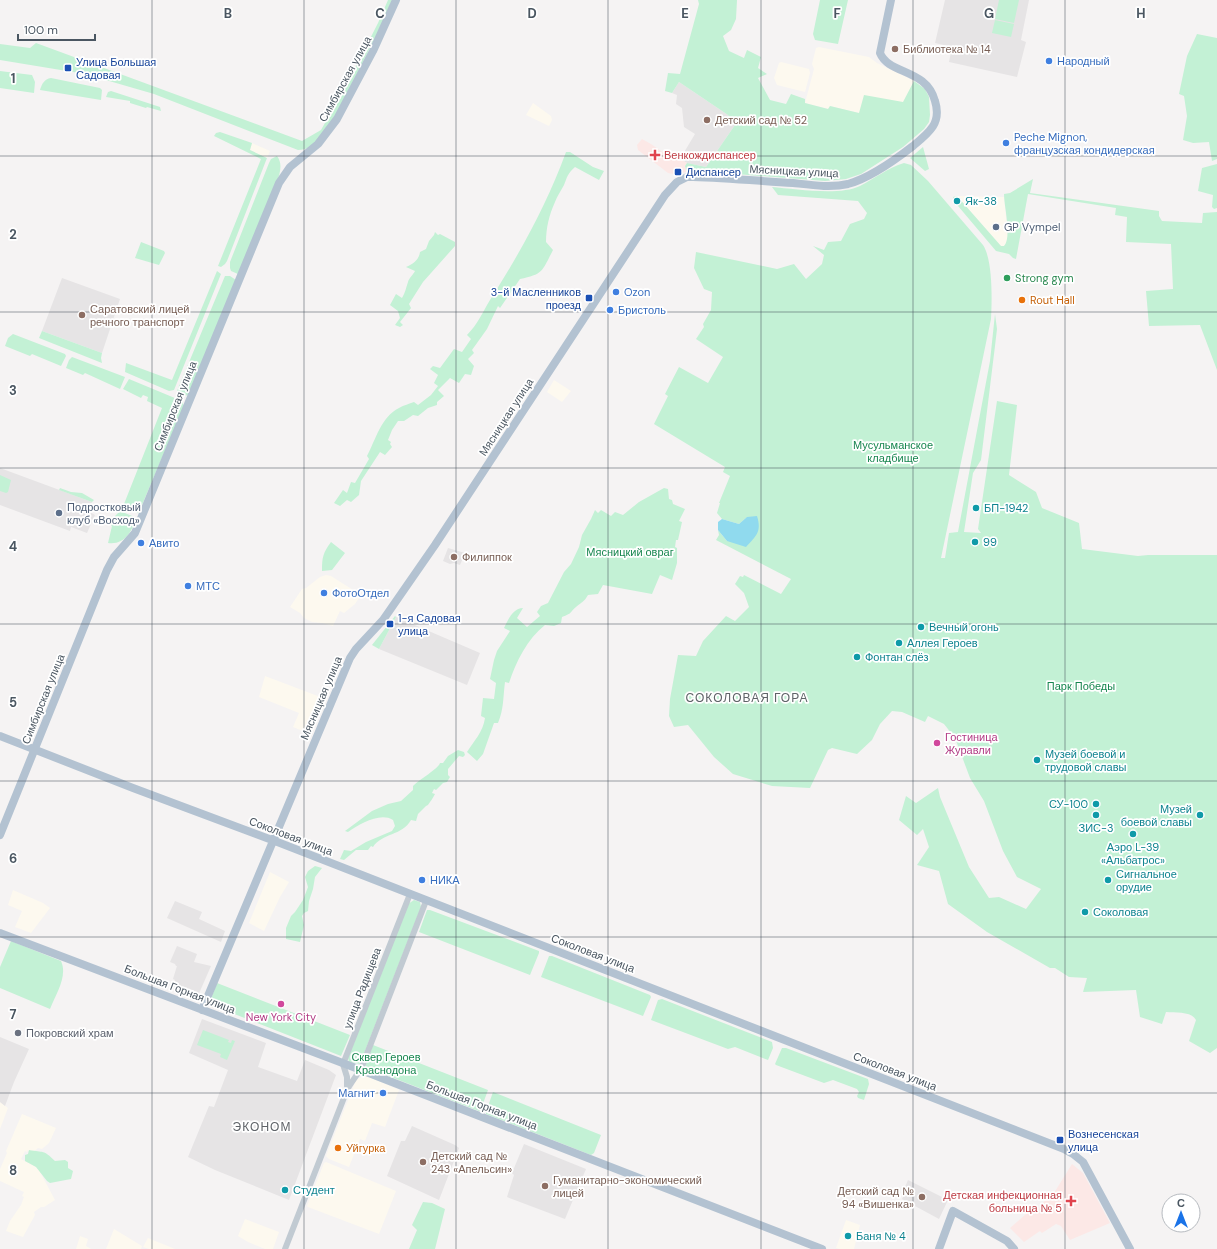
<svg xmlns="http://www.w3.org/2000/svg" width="1217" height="1249" font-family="'DM Sans',sans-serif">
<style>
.commercial{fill:#fdf9ef}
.education{fill:#e6e4e5}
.medical{fill:#fce8e6}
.green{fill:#c3f1d5}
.water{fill:#90daee}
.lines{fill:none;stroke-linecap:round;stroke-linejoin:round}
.minor{stroke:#c1cad2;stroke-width:6}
.major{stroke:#b3c2d1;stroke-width:8}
.grid{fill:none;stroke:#4a5661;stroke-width:1;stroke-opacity:0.55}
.education-dot{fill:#8d6e63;stroke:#fff;stroke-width:1.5}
.shop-dot{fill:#3f7fe0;stroke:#fff;stroke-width:1.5}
.transit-dot{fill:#1a4fb4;stroke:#fff;stroke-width:1.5}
.health-dot{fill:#e0444e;stroke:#fff;stroke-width:1.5}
.culture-dot{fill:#0f9aa8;stroke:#fff;stroke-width:1.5}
.service-dot{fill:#5c6f8a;stroke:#fff;stroke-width:1.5}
.leisure-dot{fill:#2e9e5b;stroke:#fff;stroke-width:1.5}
.food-dot{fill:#e8710a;stroke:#fff;stroke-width:1.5}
.hotel-dot{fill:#d1479c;stroke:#fff;stroke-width:1.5}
.worship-dot{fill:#6b7280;stroke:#fff;stroke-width:1.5}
.labels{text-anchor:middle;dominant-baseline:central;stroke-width:3.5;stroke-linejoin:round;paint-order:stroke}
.education-label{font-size:11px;fill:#785e54;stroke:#fff;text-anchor:start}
.shop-label{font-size:11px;fill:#366cbe;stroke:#fff;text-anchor:start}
.transit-label{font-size:11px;fill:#164399;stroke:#fff;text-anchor:start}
.street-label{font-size:11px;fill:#4a5661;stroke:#fff}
.health-label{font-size:11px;fill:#be3a42;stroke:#fff;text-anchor:start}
.culture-label{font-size:11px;fill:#0d838f;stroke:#fff;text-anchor:start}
.service-label{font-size:11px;fill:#4e5e75;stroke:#fff;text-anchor:start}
.leisure-label{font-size:11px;fill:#27864d;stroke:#fff;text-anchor:start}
.food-label{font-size:11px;fill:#c56008;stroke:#fff;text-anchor:start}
.park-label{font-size:11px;fill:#17864f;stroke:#fff}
.hotel-label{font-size:11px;fill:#b23c85;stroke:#fff;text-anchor:start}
.worship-label{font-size:11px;fill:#5b616d;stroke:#fff;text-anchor:start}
.neighbourhood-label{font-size:12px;letter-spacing:1px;fill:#5f6368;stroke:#fff}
.grid-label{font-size:13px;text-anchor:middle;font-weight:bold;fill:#4a5661;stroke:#fff;stroke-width:3.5;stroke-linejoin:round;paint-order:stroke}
</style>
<rect width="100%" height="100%" fill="#f5f3f3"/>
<path class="commercial" d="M 819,47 L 869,57 L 877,63 L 914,81 L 904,102 L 859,113 L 830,106 L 829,109 L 805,103 L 814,69 L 812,64 L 816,48 Z
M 781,62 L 809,69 L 810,73 L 805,92 L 777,85 L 774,78 L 779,63 Z
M 533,103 L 551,116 L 552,120 L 549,126 L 526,115 Z
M 252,143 L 270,151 L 267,158 L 250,150 Z
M 957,196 L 1004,197 L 1008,236 L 1007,243 L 1004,246 L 1001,246 Z
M 554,380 L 571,391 L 562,402 L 547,392 Z
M 326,575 L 331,576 L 361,595 L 355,604 L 344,613 L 340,611 L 333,626 L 322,623 L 312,622 L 304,618 L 300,613 L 290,607 L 302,589 L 306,588 L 320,577 Z
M 265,676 L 323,698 L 324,701 L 310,734 L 293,727 L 299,713 L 259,697 Z
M 270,872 L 289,882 L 280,897 L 264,931 L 249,923 Z
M 13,890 L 43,903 L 50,908 L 31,933 L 15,927 L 22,911 L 8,905 Z
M 365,1075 L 399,1090 L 385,1127 L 372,1123 L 365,1141 L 360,1139 L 349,1167 L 329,1159 L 326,1156 L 356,1080 Z
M 0,1102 L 8,1108 L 0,1129 Z
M 22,1114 L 56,1128 L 49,1143 L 42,1149 L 38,1148 L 31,1154 L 28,1150 L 27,1152 L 25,1151 L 21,1159 L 36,1167 L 39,1170 L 55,1200 L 44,1207 L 41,1207 L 34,1212 L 35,1215 L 23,1237 L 6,1231 L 10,1221 L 21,1205 L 24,1197 L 22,1196 L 24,1192 L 0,1181 L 0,1169 L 7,1153 L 6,1151 Z
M 326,1162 L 396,1191 L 379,1234 L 308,1207 L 307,1206 L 324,1163 Z
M 245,1219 L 279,1232 L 273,1249 L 265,1249 L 248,1242 L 238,1236 Z
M 846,1220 L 860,1225 L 854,1249 L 840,1249 L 836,1248 Z
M 114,1229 L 142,1246 L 141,1249 L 106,1249 Z
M 80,1236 L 88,1239 L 86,1246 L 91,1249 L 76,1249 Z
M 148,1238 L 175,1249 L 149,1249 L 143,1247 Z"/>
<path class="education" d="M 945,0 L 1029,0 L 1021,40 L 1026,42 L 1017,77 L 949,62 L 952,47 L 935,43 Z
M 679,82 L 728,115 L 735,125 L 706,167 L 687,163 L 680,159 L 695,134 L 684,127 L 682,108 L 676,104 L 677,95 L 672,93 Z
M 62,278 L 120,299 L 102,353 L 42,331 Z
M 0,468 L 92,502 L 88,511 L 95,515 L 87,533 L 71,527 L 70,531 L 0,505 Z
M 448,548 L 465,553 L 460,565 L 454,563 L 450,564 L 443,561 Z
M 396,617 L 480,653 L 467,685 L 379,649 Z
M 175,901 L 202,912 L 199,919 L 225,931 L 221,942 L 167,918 Z
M 177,946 L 197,954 L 194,962 L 211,966 L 197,998 L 172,988 L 175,980 L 173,979 L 177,966 L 176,966 L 175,964 L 170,962 Z
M 202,1019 L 266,1043 L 258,1067 L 297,1081 L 305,1060 L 329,1070 L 336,1075 L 289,1200 L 215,1170 L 188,1157 L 209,1106 L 214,1107 L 228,1070 L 189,1053 Z
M 0,1037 L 29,1049 L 14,1082 L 5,1106 L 0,1102 Z
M 412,1126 L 455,1145 L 459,1148 L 439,1200 L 387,1176 L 401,1141 L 405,1141 Z
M 524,1144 L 586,1169 L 565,1219 L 507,1197 L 514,1175 L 512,1173 Z
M 908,1180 L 948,1200 L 939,1219 L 902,1199 L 904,1195 L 902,1194 Z"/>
<path class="medical" d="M 642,139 L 651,144 L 674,160 L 680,159 L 687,163 L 685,166 L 687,172 L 673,174 L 668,173 L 638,150 L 637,145 Z
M 1072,1164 L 1083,1173 L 1110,1223 L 1070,1240 L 1061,1226 L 1056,1224 L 1042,1233 L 1040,1231 L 1024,1242 L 1010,1228 L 1033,1208 L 1039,1209 L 1050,1193 L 1054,1193 Z"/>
<path class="green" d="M 388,0 L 392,0 C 379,31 364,60 349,89 C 340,106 326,137 310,147 C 306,149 302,150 298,150 L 154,94 L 85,74 L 0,60 L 0,44 L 30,48 L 36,43 L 302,141 L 321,130 L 348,82 L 378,23 Z
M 698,0 L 737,0 L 736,19 L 731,30 L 723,36 L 729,51 L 744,58 L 747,50 L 761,57 L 758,68 L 767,74 L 758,78 L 770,100 L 786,104 L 791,94 L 805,99 L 805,103 L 828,109 L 830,106 L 859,113 L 864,95 L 903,102 L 914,81 L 925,89 L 929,97 L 930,115 L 929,122 L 924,129 L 903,147 L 861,174 L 846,179 L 825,181 L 710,172 L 687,172 L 685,166 L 687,163 L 706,167 L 735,125 L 728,115 L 679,82 L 672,93 L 665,91 L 668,73 L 680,74 L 699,4 Z
M 820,0 L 848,0 L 838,44 L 815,40 L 813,34 Z
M 999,0 L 1019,0 L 1014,23 L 995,19 Z
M 995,20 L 1014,24 L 1011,37 L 992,33 Z
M 1197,34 L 1217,38 L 1217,159 L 1212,161 L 1209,142 L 1193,143 L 1183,140 L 1187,116 L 1184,96 L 1179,94 L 1187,56 Z
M 0,71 L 32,75 L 35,82 L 34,93 L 0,88 Z
M 51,78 L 100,88 L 102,90 L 101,100 L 40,90 C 42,84 44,79 51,78 Z
M 111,91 L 160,107 L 161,111 L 147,107 L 146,108 L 130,103 L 130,101 L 106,97 L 108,92 Z
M 220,132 L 252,143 L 250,150 L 267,158 L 227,261 L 225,264 L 221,267 L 218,266 L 261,159 L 214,136 L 216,133 Z
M 923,147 L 929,169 L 925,171 L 910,158 Z
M 566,152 L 570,152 L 593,167 L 604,171 L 599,180 L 575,167 C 568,173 567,177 564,185 C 561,191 557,196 555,202 C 549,215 546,228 546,242 L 553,250 C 542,271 544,274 520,279 L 500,308 L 498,306 L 487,329 L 472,350 L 474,353 L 468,359 L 474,366 L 471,375 L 465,374 L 459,383 L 450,378 L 438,390 L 444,396 L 437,402 L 437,405 L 428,408 L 418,416 L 413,415 L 404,421 L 398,421 L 392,430 L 388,440 L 391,442 L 390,444 L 392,447 L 385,455 L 380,452 L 361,481 L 359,495 L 351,502 L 347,500 L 340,506 L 334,503 L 343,490 L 347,493 L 351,482 L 355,483 L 369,459 L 367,456 C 376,439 381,417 399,408 C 404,405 409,404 414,402 L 418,405 L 431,395 L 438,386 L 434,383 L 438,375 L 430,369 L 433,366 L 440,368 L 454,349 L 462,352 L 471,339 L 467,335 C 478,324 482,313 490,300 C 520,253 547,204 566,152 Z
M 277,156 C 283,164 280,173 277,182 L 238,274 L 231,271 L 230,268 L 230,262 L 269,163 L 271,159 Z
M 904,163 L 911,165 L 928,181 L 983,245 C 993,260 992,301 991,319 L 941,558 L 945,558 L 949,533 L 958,532 L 990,361 L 995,314 L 997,329 L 995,346 L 981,460 L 973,473 L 964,532 L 981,533 L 978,529 L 997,401 L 1017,405 L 1009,475 L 1036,492 L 1042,508 L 1079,523 L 1082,549 L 1138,556 L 1148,555 L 1217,555 L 1217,1048 L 1210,1053 L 1189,1041 L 1196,1020 C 1191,1011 1176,1013 1166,1012 L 1162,1024 L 1140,1017 L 1136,990 L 1083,992 L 1087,978 L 1069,977 L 1055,968 L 1050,968 L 987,932 L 948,904 L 939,871 L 917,865 L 929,847 L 923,829 L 917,835 L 899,820 L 906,796 L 916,803 L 938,788 L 940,797 L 969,867 L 989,898 L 999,897 L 1026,909 L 1041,889 L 1017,877 L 1003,851 L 984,801 L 970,778 L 955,738 L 944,724 L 928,716 L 925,722 L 902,712 L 892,711 L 880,724 L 872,740 L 857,754 L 832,748 L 828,750 L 810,788 L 772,786 L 733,774 L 714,757 L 688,725 L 674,727 L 669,716 L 670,699 L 678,655 L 696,656 L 703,641 L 726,616 L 735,621 L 749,607 L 744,593 L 735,584 L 740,576 L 743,577 L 744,575 L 781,594 L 791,579 L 716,540 L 719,535 L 718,530 L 727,541 L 747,517 L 739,524 L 722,519 L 717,513 L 720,503 L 719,503 L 730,476 L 723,472 L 725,467 L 654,424 L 668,396 L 665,394 L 679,367 L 708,383 L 723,357 L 696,339 L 704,327 L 703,324 L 711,310 L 712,292 L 704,289 L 694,268 L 696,252 L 777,269 L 794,264 L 806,279 L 822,264 L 824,255 L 813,246 L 824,250 L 828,242 L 841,241 L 850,224 L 864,219 L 867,213 L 858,201 L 778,195 L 772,187 C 795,189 840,196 860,186 C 875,178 888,168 904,163 Z
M 1217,164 L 1217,208 L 1214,209 L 1212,207 L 1213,195 L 1198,191 L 1202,168 Z
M 1033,179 L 1030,193 L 1159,211 L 1159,216 L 1162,221 L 1202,223 L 1203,213 L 1217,212 L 1217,370 L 1200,325 L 1149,326 L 1146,291 L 1173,289 L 1171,244 L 1126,242 L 1127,217 L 1115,215 L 1116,208 L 1028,194 L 1016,259 L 1013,258 L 1009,254 L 996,251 L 953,200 L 953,197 L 957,196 L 1001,246 L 1004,246 C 1012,237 1004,206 1004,194 L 1010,193 Z
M 435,232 L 438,235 L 440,234 L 455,242 L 455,246 L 423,282 L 409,304 L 411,308 L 400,322 L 403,325 L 400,327 L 395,325 L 400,318 L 398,311 L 390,305 L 396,294 L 402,298 C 405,293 406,288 408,282 C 409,278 413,275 415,271 L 406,267 C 413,264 419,260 420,252 L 426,249 L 429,241 L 434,235 Z
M 141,242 L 164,251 L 165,253 L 159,265 L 135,258 Z
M 217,271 L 221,274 L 174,390 L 169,391 L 125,372 L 126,363 L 172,380 Z
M 225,276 L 230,276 L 236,280 L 189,393 L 188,395 C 184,396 178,396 177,391 Z
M 42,331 L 102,353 L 101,358 L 102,363 L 39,338 Z
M 13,334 L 65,354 L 66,356 L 61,366 L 32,354 L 30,356 L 5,346 L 8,338 Z
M 72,357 L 125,377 L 120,389 L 85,373 L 83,375 L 66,368 L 69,360 Z
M 129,379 L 182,401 L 184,406 L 139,512 L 138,513 L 128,509 L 126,506 L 121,508 L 124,504 L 162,408 L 147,401 L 148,397 L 143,395 L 141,398 L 123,389 Z
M 0,475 L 11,480 L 8,492 L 6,493 L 0,491 Z
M 60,488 L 71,492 L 82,493 L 94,500 L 92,502 L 59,490 Z
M 664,488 L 668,489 L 669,499 L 672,500 L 673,504 L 685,509 L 679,521 L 682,522 L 678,540 L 676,540 L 675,547 L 677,548 L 677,563 L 672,580 L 660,575 L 652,594 L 603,585 L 598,594 L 588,595 C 584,602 582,602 576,607 C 569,613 573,613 562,617 L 561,623 L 554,626 L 545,625 C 527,639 516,662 509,683 L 505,682 C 503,697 504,709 498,723 L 494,723 L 483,754 L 477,761 L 467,752 C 474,741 483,732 485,718 L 481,716 L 483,698 L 494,699 L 496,683 L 490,679 L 494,660 L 497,651 L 510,631 L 504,628 C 508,620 513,608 523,608 L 517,618 L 527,627 L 540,616 L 537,612 L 541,606 L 548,603 L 564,572 L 571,564 L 579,547 L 582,535 L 591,519 L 595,510 L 598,513 L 601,510 L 611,516 L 615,512 L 623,515 L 639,502 Z
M 120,511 L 137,518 C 131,532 125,545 108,543 L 112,526 L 111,525 L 115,516 Z
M 331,542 L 345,553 L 332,570 L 322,571 C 322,557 323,553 331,542 Z
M 395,616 L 396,617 L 379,649 L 372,645 Z
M 458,750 L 464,752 L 465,755 L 463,757 L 459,756 L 448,769 L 448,775 L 450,777 L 447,782 L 443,783 L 436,790 L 434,789 L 432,793 L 435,794 C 433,798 430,802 428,805 L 426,806 L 418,814 L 416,821 L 411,820 C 402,836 382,833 373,847 L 371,846 L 368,850 L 356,850 L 344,860 L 340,859 L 344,850 L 351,851 L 366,842 L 392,831 L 395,826 L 393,820 C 380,812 360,824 348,832 L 345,831 L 372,811 L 388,804 L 401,801 L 413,790 L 413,786 C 420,779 438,769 440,763 L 443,763 L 448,756 Z
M 315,866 L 322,868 L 315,877 L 313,889 L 309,901 L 308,911 L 304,913 L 302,916 L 304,925 L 300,942 L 286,939 L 286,928 L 291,916 L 295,912 L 303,900 L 308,887 L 305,877 L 308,871 Z
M 414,900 L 420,902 L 421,907 L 360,1064 L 349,1062 L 348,1058 L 408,904 Z
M 427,910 L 430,910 L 539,951 L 539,953 L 530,975 L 419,932 Z
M 11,941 L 61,961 C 68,976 56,994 50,1009 L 0,988 L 0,967 Z
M 549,956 L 552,956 L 650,995 L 651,997 L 643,1016 L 541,977 Z
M 217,983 L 350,1035 L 341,1056 L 209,1004 Z
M 662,999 L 772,1042 L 773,1048 L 768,1060 L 735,1047 L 728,1049 L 651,1020 L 658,1000 Z
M 203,1030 L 229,1040 L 228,1042 L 231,1043 L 232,1040 L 235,1041 L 227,1060 L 220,1057 L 221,1054 L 197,1045 Z
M 373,1045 L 488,1090 L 481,1109 L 479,1111 L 365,1067 Z
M 782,1048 L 786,1048 L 868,1079 L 869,1084 L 864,1100 L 858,1098 L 857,1096 L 859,1092 L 857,1089 L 833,1080 L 824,1083 L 776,1065 L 775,1064 Z
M 493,1092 L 601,1135 L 594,1153 L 591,1155 L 486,1114 L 486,1112 Z
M 29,1150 C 44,1153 43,1149 55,1161 L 65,1160 L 68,1162 L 68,1168 L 73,1171 L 71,1179 L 50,1183 L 47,1181 L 36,1167 L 25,1161 L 25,1155 L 28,1154 Z
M 423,1202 L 432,1203 L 445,1209 L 435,1249 L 409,1249 L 417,1230 L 412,1225 Z"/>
<path class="water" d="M 757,516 C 762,532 756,536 746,547 L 727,541 L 718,530 L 718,522 L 722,519 L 739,524 L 747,517 Z"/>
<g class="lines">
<path class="minor" d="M 347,1086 L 347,1077 L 343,1064 L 410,894
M 285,1249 L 347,1090 C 351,1082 360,1072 363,1064 L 426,901"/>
<path class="major" d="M 0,736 L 133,788 L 280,843 L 1064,1149 L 1073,1154 L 1083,1162 L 1130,1249
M 0,835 L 107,570 L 114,557 L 135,533 L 279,183 L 290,167 L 318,144 L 337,119 L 373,51 L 396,0
M 0,933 L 361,1070 L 822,1249
M 202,1010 L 350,658 L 356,649 L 383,620 L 435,545 L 665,195 L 677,182 L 687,177 L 693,177 C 726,178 760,181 793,183 C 811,185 831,188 848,184 C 870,178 895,160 913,146 C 929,133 942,123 935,101 C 926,68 889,75 880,53 L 891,0
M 939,1249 L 953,1211 L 1007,1241 L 1014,1249"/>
</g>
<path class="grid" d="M 152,0 L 152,1249M 304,0 L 304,1249M 456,0 L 456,1249M 608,0 L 608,1249M 761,0 L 761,1249M 913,0 L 913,1249M 1065,0 L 1065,1249M 0,156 L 1217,156M 0,312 L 1217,312M 0,468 L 1217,468M 0,624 L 1217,624M 0,781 L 1217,781M 0,937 L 1217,937M 0,1093 L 1217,1093"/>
<g class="education-dot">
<circle cx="895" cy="49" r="4"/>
<circle cx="707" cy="120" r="4"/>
<circle cx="82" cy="315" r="4"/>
<circle cx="454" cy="557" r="4"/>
<circle cx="423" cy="1162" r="4"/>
<circle cx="545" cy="1186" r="4"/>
<circle cx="922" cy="1197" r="4"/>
</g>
<g class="shop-dot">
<circle cx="1049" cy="61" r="4"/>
<circle cx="1006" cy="143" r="4"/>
<circle cx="616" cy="292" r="4"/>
<circle cx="610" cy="310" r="4"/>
<circle cx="141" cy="543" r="4"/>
<circle cx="188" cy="586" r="4"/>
<circle cx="324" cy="593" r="4"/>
<circle cx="422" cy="880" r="4"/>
<circle cx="383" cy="1093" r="4"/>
</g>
<g class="transit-dot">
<rect x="64" y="64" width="8" height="8" rx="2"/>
<rect x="674" y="168" width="8" height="8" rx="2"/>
<rect x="585" y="294" width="8" height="8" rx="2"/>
<rect x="386" y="620" width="8" height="8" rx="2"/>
<rect x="1056" y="1136" width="8" height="8" rx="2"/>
</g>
<g class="health-dot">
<path d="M653 149h4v4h4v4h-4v4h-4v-4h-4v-4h4z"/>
<path d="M1069 1195h4v4h4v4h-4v4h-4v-4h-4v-4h4z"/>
</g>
<g class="culture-dot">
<circle cx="957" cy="201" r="4"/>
<circle cx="976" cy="508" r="4"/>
<circle cx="975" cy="542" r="4"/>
<circle cx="921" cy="627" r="4"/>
<circle cx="899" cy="643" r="4"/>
<circle cx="857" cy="657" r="4"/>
<circle cx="1037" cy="760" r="4"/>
<circle cx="1096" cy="804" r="4"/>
<circle cx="1096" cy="815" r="4"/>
<circle cx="1200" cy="815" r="4"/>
<circle cx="1133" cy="834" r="4"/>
<circle cx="1108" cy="880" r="4"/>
<circle cx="1085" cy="912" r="4"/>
<circle cx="285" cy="1190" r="4"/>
<circle cx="848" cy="1236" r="4"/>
</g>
<g class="service-dot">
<circle cx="996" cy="227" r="4"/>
<circle cx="59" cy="513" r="4"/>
</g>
<circle class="leisure-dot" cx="1007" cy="278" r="4"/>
<g class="food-dot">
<circle cx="1022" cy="300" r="4"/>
<circle cx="338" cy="1148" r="4"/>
</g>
<g class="hotel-dot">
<circle cx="937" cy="743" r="4"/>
<circle cx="281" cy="1004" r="4"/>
</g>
<circle class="worship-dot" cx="18" cy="1033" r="4"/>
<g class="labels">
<g class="education-label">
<text x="903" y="49">Библиотека № 14</text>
<text x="715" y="120">Детский сад № 52</text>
<text x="90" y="309">Саратовский лицей<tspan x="90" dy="13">речного транспорт</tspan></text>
<text x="462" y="557">Филиппок</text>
<text x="431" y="1156">Детский сад №<tspan x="431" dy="13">243 «Апельсин»</tspan></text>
<text x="553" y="1180">Гуманитарно-экономический<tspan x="553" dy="13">лицей</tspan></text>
<text x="914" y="1191" text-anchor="end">Детский сад №<tspan x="914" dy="13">94 «Вишенка»</tspan></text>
</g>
<g class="shop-label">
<text x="1057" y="61">Народный</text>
<text x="1014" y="137">Peche Mignon,<tspan x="1014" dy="13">французская кондидерская</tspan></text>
<text x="624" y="292">Ozon</text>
<text x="618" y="310">Бристоль</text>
<text x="149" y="543">Авито</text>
<text x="196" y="586">МТС</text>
<text x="332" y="593">ФотоОтдел</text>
<text x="430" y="880">НИКА</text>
<text x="375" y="1093" text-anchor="end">Магнит</text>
</g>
<g class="transit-label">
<text x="76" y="62">Улица Большая<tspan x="76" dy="13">Садовая</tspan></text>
<text x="686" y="172">Диспансер</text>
<text x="581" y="292" text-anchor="end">3-й Масленников<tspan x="581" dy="13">проезд</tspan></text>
<text x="398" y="618">1-я Садовая<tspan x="398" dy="13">улица</tspan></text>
<text x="1068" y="1134">Вознесенская<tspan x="1068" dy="13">улица</tspan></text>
</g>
<g class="street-label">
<text transform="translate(345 79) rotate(-61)">Симбирская улица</text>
<text transform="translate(794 171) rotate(3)">Мясницкая улица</text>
<text transform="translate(175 406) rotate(-68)">Симбирская улица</text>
<text transform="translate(506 417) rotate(-57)">Мясницкая улица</text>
<text transform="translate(321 698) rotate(-67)">Мясницкая улица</text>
<text transform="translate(43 699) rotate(-68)">Симбирская улица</text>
<text transform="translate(291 836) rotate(21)">Соколовая улица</text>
<text transform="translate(593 953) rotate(21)">Соколовая улица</text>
<text transform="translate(362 988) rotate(-69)">улица Радищева</text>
<text transform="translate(180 989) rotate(21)">Большая Горная улица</text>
<text transform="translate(895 1071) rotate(21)">Соколовая улица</text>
<text transform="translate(482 1105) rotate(21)">Большая Горная улица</text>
</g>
<g class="health-label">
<text x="664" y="155">Венкождиспансер</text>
<text x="1062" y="1195" text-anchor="end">Детская инфекционная<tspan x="1062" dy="13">больница № 5</tspan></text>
</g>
<g class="culture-label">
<text x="965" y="201">Як-38</text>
<text x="984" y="508">БП-1942</text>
<text x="983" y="542">99</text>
<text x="929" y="627">Вечный огонь</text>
<text x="907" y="643">Аллея Героев</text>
<text x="865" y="657">Фонтан слёз</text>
<text x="1045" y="754">Музей боевой и<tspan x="1045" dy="13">трудовой славы</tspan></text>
<text x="1088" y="804" text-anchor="end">СУ-100</text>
<text x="1192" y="809" text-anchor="end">Музей<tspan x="1192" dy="13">боевой славы</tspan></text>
<text x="1096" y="828" text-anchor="middle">ЗИС-3</text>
<text x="1133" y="847" text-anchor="middle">Аэро L-39<tspan x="1133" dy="13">«Альбатрос»</tspan></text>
<text x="1116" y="874">Сигнальное<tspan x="1116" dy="13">орудие</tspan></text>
<text x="1093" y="912">Соколовая</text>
<text x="293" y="1190">Студент</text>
<text x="856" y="1236">Баня № 4</text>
</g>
<g class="service-label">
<text x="1004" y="227">GP Vympel</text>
<text x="67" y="507">Подростковый<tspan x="67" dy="13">клуб «Восход»</tspan></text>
</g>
<g class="leisure-label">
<text x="1015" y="278">Strong gym</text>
</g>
<g class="food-label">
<text x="1030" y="300">Rout Hall</text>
<text x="346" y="1148">Уйгурка</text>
</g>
<g class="park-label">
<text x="893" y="445">Мусульманское<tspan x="893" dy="13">кладбище</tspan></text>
<text x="630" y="552">Мясницкий овраг</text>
<text x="1081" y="686">Парк Победы</text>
<text x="386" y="1057">Сквер Героев<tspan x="386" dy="13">Краснодона</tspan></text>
</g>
<g class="hotel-label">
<text x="945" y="737">Гостиница<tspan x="945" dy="13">Журавли</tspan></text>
<text x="281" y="1017" text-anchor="middle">New York City</text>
</g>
<g class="worship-label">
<text x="26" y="1033">Покровский храм</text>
</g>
<g class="neighbourhood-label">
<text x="747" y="698">СОКОЛОВАЯ ГОРА</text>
<text x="262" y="1127">ЭКОНОМ</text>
</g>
</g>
<g class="grid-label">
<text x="228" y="18">B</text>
<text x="380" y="18">C</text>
<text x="532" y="18">D</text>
<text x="685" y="18">E</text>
<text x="837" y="18">F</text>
<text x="989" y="18">G</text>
<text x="1141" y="18">H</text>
<text x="13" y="83">1</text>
<text x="13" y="239">2</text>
<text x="13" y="395">3</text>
<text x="13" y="551">4</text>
<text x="13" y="707">5</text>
<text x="13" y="863">6</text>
<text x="13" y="1019">7</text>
<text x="13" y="1175">8</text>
</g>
<g transform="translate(1181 1213)"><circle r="19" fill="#ffffff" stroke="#b7bbc0"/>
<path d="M0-3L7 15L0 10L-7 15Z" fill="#1a73e8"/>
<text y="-6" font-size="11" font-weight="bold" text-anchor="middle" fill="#4a5661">С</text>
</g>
<path d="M18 34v6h77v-6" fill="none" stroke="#4a5661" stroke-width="2"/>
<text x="24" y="34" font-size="12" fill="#4a5661" stroke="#ffffff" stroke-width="3" paint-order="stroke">100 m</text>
</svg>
